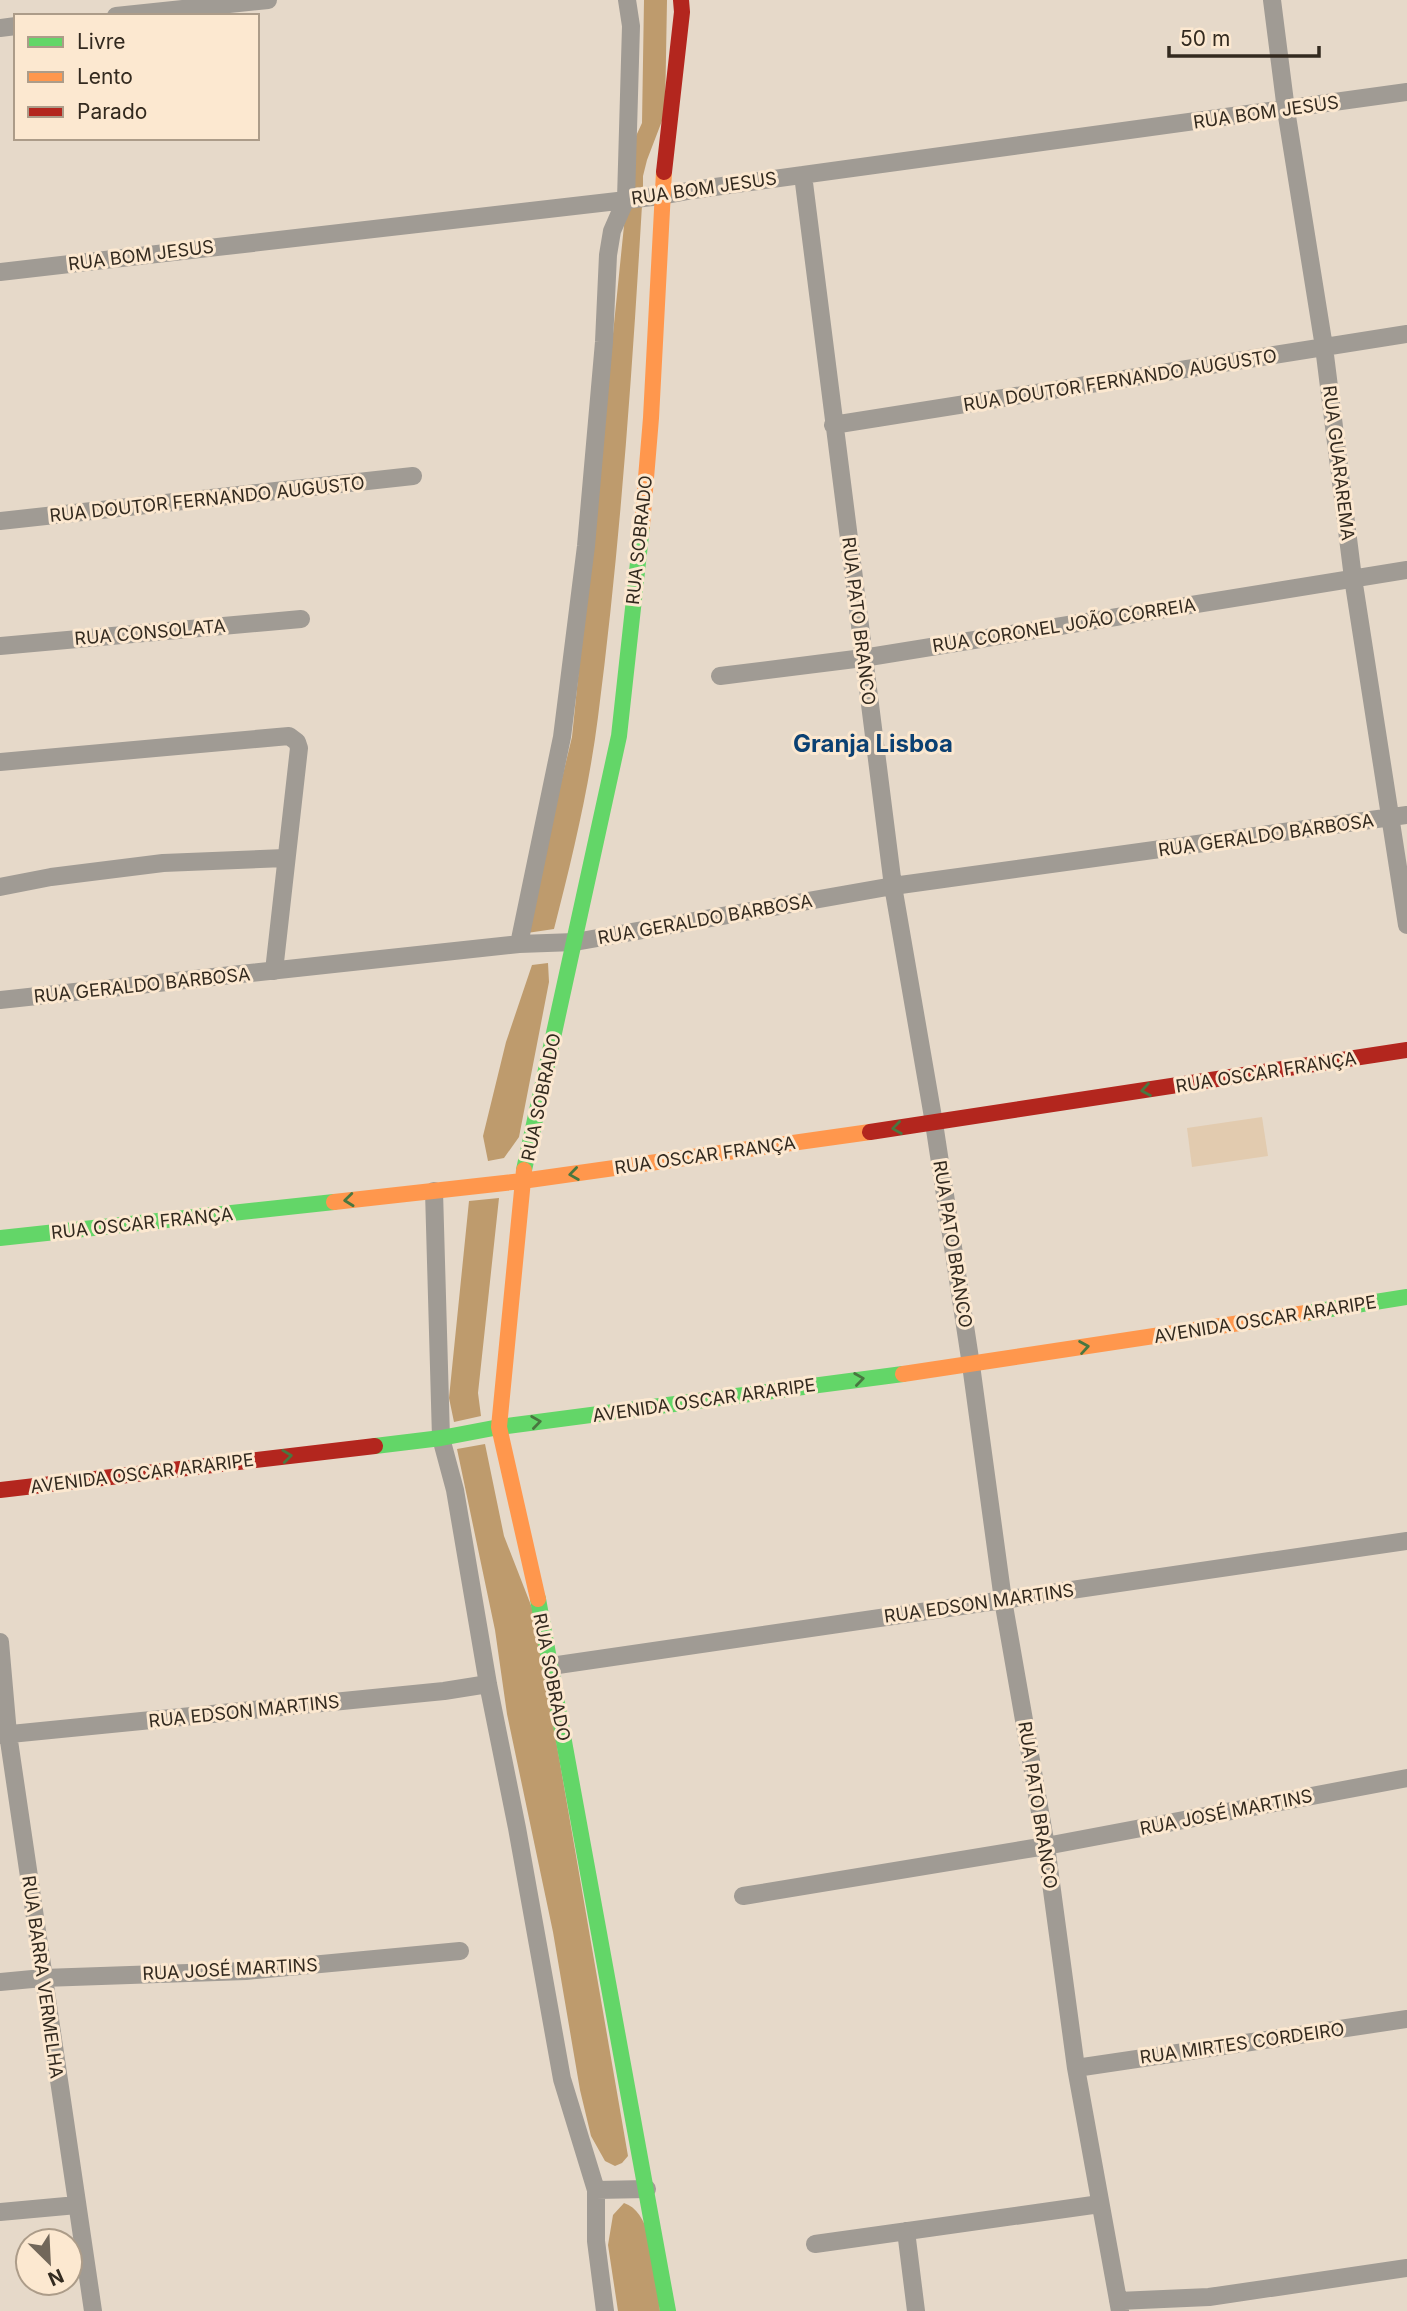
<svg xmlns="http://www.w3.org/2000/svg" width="1407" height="2311" font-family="Inter,sans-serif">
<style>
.green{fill:#e2cbaf}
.water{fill:#be9b6d}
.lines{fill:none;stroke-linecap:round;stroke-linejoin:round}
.street{stroke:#a09b94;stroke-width:18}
.fast{stroke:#63d668;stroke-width:16}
.slow{stroke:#ff974d;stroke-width:16}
.jam{stroke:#b3261e;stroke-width:16}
.oneway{stroke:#497740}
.labels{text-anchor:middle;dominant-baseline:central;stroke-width:6;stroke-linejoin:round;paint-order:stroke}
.street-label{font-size:18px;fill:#332a1f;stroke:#fce8d0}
.district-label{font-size:24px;font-weight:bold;fill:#0b4072;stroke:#fce8d0}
</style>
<rect width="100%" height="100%" fill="#e6d9c9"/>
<path class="green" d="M 1262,1117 L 1268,1156 L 1192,1167 L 1187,1128 Z"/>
<path class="water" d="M 644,0 L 667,0 L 665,113 L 647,160 L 643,176 L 643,187 L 630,188 L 636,136 L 642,123 Z
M 642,205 C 632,376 620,547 598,717 C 589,788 572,859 554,929 L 527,933 L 530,910 L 572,737 L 626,206 Z
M 548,963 L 549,982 L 519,1137 L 504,1158 L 488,1161 L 483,1136 L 506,1042 L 532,965 Z
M 499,1198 L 478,1393 L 481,1416 L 454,1422 L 449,1398 L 469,1201 Z
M 485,1444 L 504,1536 L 534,1613 L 628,2156 L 622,2163 L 615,2166 L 605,2161 L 591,2136 L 580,2090 L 553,1932 L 507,1714 L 495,1630 L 457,1449 Z
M 624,2203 C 656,2213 656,2283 660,2311 L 618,2311 L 608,2245 L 613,2215 Z"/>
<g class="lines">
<path class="street" d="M 1272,0 L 1286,110 L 1324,347 L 1353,578 L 1407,925
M 116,16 L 268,0
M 0,28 L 16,26
M 803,175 L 893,886 L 934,1123 L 971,1365 L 1003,1600 L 1046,1846 L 1076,2068 L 1120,2311
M 0,272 L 661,196 L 693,190 L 1407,92
M 833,425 L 1407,334
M 0,521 L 413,476
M 0,646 L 301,619
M 720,676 L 863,658 L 1407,570
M 0,762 L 289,736 L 297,742 L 299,748 L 274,971
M 0,887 L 51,877 L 163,863 L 285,858
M 519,944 L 562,737 L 586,546 L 604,342 L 608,255 L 612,231 L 626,199 L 631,26 L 627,0
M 0,1000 L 519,944 L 575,942 L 893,886 L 1407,815
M 434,1191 L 441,1438 L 455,1490 L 488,1684 L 517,1828 L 562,2079 L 596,2190 L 596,2241 L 605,2311
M 0,1642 L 8,1734 L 93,2311
M 551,1666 L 1407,1541
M 0,1735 L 444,1691 L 488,1684
M 743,1896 L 1046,1846 L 1407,1778
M 0,1982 L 43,1978 L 246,1971 L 460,1951
M 1076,2068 L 1407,2019
M 596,2190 L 647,2189
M 0,2212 L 77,2205
M 906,2231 L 916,2311
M 815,2244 L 1100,2204
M 1118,2301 L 1209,2297 L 1407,2268"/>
<path class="fast" d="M 524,1170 L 619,736 L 642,526
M 0,1238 L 334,1202
M 1306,1313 L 1407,1297
M 375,1446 L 441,1438 L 499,1427 L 903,1374
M 538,1599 L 668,2311"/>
<path class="slow" d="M 642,526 L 651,418 L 664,172
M 524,1170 L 499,1427 L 538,1599
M 334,1202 L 522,1181 L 870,1132
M 903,1374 L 1306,1313"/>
<path class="jam" d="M 664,172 L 682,12 L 681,0
M 870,1132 L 1407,1050
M 0,1490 L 375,1446"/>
</g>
<defs><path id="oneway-chevron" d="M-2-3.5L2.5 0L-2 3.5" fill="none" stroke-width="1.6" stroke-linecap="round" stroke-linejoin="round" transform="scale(1.75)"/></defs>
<g class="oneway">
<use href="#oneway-chevron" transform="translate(1146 1090) rotate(171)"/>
<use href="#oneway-chevron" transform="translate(897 1128) rotate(172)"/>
<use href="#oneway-chevron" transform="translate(574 1174) rotate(172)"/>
<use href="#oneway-chevron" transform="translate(349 1200) rotate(174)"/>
<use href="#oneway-chevron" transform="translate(1084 1347) rotate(-9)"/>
<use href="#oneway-chevron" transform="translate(859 1379) rotate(-8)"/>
<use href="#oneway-chevron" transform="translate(536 1422) rotate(-8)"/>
<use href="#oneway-chevron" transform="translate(287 1456) rotate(-7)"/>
</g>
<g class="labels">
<g class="street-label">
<text transform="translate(1266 112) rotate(-8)">RUA BOM JESUS</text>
<text transform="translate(704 188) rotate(-8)">RUA BOM JESUS</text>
<text transform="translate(141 255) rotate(-7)">RUA BOM JESUS</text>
<text transform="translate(1120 380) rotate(-9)">RUA DOUTOR FERNANDO AUGUSTO</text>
<text transform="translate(1339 463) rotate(83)">RUA GUARAREMA</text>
<text transform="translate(207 499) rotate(-6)">RUA DOUTOR FERNANDO AUGUSTO</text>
<text transform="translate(639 540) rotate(-84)">RUA SOBRADO</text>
<text transform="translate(859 621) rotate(83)">RUA PATO BRANCO</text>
<text transform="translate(1064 625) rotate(-9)">RUA CORONEL JOÃO CORREIA</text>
<text transform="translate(150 632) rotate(-5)">RUA CONSOLATA</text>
<text transform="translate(1266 835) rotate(-8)">RUA GERALDO BARBOSA</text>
<text transform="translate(705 919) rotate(-10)">RUA GERALDO BARBOSA</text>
<text transform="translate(142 985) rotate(-6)">RUA GERALDO BARBOSA</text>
<text transform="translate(1266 1072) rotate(-9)">RUA OSCAR FRANÇA</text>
<text transform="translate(541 1097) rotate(-78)">RUA SOBRADO</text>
<text transform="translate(705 1155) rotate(-8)">RUA OSCAR FRANÇA</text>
<text transform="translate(142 1223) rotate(-6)">RUA OSCAR FRANÇA</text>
<text transform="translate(953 1244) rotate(81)">RUA PATO BRANCO</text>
<text transform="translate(1265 1319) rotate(-9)">AVENIDA OSCAR ARARIPE</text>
<text transform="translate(704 1400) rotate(-8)">AVENIDA OSCAR ARARIPE</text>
<text transform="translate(142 1473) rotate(-7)">AVENIDA OSCAR ARARIPE</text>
<text transform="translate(979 1603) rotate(-8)">RUA EDSON MARTINS</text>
<text transform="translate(552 1677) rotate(79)">RUA SOBRADO</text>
<text transform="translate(244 1711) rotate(-6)">RUA EDSON MARTINS</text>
<text transform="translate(1038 1805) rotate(81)">RUA PATO BRANCO</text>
<text transform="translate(1226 1812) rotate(-11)">RUA JOSÉ MARTINS</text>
<text transform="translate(230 1969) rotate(-3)">RUA JOSÉ MARTINS</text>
<text transform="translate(43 1977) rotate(82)">RUA BARRA VERMELHA</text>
<text transform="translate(1242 2043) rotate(-8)">RUA MIRTES CORDEIRO</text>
</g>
<g class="district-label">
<text x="873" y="743">Granja Lisboa</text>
</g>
</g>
<rect x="14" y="14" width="245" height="126" fill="#fce8d0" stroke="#ac9c89" stroke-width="2"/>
<rect x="28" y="37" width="35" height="10" fill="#63d668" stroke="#ac9c89" stroke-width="2"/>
<text x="77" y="49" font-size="21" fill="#332a1f">Livre</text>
<rect x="28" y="72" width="35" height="10" fill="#ff974d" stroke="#ac9c89" stroke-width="2"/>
<text x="77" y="84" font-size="21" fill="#332a1f">Lento</text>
<rect x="28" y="107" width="35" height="10" fill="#b3261e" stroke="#ac9c89" stroke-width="2"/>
<text x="77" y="119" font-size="21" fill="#332a1f">Parado</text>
<g transform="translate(49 2262) rotate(156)"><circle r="33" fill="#fce8d0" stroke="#ac9c89" stroke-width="2"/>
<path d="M0-5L12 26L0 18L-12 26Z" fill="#72675a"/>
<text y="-10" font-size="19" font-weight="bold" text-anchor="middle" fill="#332a1f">N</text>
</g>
<path d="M1169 46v10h150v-10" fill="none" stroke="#332a1f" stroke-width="3.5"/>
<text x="1180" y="46" font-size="21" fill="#332a1f" stroke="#fce8d0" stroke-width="5" paint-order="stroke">50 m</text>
</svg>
